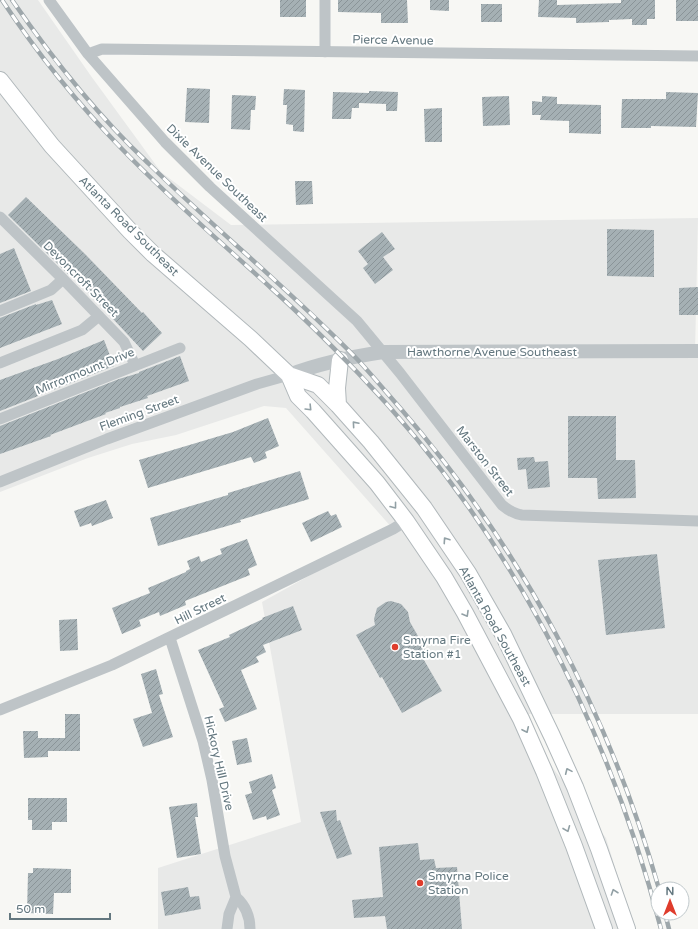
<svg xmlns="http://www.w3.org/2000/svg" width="698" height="929" font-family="'Varela Round',sans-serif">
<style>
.built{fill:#e8e9e8}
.building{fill:url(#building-hatch)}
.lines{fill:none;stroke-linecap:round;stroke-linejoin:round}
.secondary-casing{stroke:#b1b8bb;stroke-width:18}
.minor{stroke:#bec4c7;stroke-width:11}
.tertiary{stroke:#bec4c7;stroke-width:14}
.secondary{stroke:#fff;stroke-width:16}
.rail-casing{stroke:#9ea7ab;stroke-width:4.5}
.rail{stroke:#fff;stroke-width:3;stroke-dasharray:9;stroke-linecap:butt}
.oneway{stroke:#92a0a5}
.poi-dot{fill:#df3c2c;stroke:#fff;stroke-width:1.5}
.labels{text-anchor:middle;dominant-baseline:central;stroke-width:4;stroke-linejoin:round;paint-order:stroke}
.street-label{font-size:12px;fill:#63777f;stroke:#fff}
.poi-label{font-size:12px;fill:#63777f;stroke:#fff;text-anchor:start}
</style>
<defs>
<pattern id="building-hatch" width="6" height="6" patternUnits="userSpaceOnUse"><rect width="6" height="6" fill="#a5b0b4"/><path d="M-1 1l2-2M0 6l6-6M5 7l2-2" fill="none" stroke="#8a9498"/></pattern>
</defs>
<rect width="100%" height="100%" fill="#f7f7f4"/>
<path class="built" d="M 0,0 L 38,0 L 91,76 L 161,172 L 231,225 L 698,218 L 695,353 L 698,353 L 698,714 L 512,714 L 606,838 L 634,929 L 158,929 L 158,868 L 301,822 L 262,602 L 393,529 L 286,408 L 264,406 L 176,435 L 132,444 L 88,458 L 0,492 Z"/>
<path class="building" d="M 280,0 L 306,0 L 306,17 L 280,17 Z
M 338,0 L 407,0 L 408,23 L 381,23 L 381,13 L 338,12 Z
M 430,0 L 449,0 L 449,11 L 430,10 Z
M 539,0 L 557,0 L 557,5 L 621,3 L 621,0 L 655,0 L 655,19 L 647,19 L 647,25 L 632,25 L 632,19 L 609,20 L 609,22 L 576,23 L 576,18 L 538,17 Z
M 676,0 L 698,0 L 698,21 L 676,21 Z
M 481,4 L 502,4 L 502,22 L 481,22 Z
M 187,88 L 210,89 L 209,123 L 185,122 Z
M 284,89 L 305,90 L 304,132 L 293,131 L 293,125 L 286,124 L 287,105 L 283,105 Z
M 369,91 L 398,92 L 397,111 L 386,111 L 386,104 L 359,103 L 359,108 L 352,108 L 351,119 L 332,119 L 333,92 L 369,93 Z
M 666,92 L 698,93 L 696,127 L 651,126 L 651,128 L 621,128 L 622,99 L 666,99 Z
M 232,95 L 256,96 L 255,110 L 251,110 L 250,130 L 231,129 Z
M 509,96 L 510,125 L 483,126 L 482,97 Z
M 542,96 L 557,97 L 557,104 L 601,105 L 601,134 L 569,133 L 569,121 L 540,120 L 541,115 L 532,115 L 532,101 L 542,102 Z
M 442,108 L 442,142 L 425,142 L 424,109 Z
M 295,181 L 312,181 L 313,204 L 296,205 Z
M 26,197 L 85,254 L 142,313 L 143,312 L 162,333 L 143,351 L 73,276 L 71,277 L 69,275 L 8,215 Z
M 607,229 L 654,230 L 654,277 L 607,276 Z
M 382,232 L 395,249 L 383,257 L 393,270 L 375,284 L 363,268 L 368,264 L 358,251 Z
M 14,248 L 31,291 L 0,303 L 0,254 Z
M 698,287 L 698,315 L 679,315 L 679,288 Z
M 52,300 L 62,324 L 0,348 L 0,318 L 36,304 L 36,305 Z
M 104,340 L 114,366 L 0,411 L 0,380 L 58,359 Z
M 180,356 L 189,381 L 147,396 L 148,398 L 120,407 L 120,408 L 105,413 L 106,414 L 50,435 L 51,436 L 0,454 L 0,426 L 119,379 L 139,373 L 139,372 Z
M 568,416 L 616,416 L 616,460 L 635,460 L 636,498 L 598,499 L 597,478 L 568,478 Z
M 268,418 L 279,446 L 265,452 L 267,458 L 254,463 L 251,457 L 148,488 L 139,460 L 233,432 Z
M 534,457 L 535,462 L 548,461 L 550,487 L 528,489 L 526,469 L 518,470 L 517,458 Z
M 300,471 L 309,499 L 240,520 L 241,522 L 158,546 L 150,518 L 228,495 L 228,493 Z
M 106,500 L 113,518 L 92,526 L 91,523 L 80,527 L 74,511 Z
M 328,511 L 331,516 L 336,514 L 342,527 L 311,542 L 302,523 Z
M 247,539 L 257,565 L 248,569 L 250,575 L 185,601 L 186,605 L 160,616 L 159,612 L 139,620 L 141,626 L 122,634 L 112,608 L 150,593 L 148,588 L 186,572 L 186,571 L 190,569 L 187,561 L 199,556 L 201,562 L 222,554 L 220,549 Z
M 657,554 L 665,628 L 606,635 L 598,560 Z
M 391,601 L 401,604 L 408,612 L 410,622 L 427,652 L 421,655 L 442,691 L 402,713 L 382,677 L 380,678 L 356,635 L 375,625 L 374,619 L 377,608 L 386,602 Z
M 293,606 L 302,630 L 263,645 L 266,652 L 256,657 L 259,662 L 241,670 L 257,709 L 225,722 L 219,709 L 224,707 L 198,650 L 230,637 L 229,635 L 263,619 L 262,618 Z
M 77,619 L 78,650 L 60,651 L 59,620 Z
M 156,669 L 163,694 L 159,695 L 173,737 L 143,747 L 133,719 L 152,713 L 141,674 Z
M 65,714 L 80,714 L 80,751 L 48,751 L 48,757 L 24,758 L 23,731 L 38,731 L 38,738 L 65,738 Z
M 247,738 L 252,762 L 237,765 L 232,741 Z
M 272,774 L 276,788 L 272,790 L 280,815 L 267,820 L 266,816 L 253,820 L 245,795 L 252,793 L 249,782 Z
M 28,798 L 67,798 L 67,822 L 52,822 L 52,830 L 32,830 L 32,820 L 28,820 Z
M 197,803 L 198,817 L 195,817 L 201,854 L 177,858 L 169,807 Z
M 336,810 L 337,821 L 340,820 L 352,854 L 337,859 L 320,812 Z
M 418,843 L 420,860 L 434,859 L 436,868 L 457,867 L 462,929 L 387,929 L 385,916 L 354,918 L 352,900 L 383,897 L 379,847 Z
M 33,868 L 71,869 L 71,893 L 54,893 L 53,914 L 27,913 L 28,873 L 33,873 Z
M 188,887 L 190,897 L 199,896 L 201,909 L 165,916 L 161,892 Z"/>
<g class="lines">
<g class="secondary-casing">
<path id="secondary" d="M 0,80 L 52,146 L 130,231 L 153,254 L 251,339 L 289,375 L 298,396 L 313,411 L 377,483 L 406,521 L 444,577 L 465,613 L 521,719 L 544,771 L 574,846 L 604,929
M 289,375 L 318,385 L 338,405 L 371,442 L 424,508 L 468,573 L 503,634 L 552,736 L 575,787 L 599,849 L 627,929
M 338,405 L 337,388 L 340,360"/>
</g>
<path class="minor" d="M 49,0 L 88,54 L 165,142 L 210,187 L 357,321 L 400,373 L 502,505 C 508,510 514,514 522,515 L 698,521
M 325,0 L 325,52
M 88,54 L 102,49 L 698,56
M 0,217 L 63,279 L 124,342 L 135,365
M 0,311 L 51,290 L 63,279
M 0,363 L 82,330 L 99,316
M 0,419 L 180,348
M 0,482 L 107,439 L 257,384 L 289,375
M 170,638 L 203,741 L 212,780 L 225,856 L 236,897
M 0,710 L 112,665 L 393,529 L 406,521
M 227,929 L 229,914 L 236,897 C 246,906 250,916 250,929"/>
<path class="tertiary" d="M 289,375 C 320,363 350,357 383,352 L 698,351"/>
<use href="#secondary" class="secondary"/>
<g class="rail-casing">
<path id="rail" d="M 2,0 C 37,53 77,103 122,149 C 169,198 221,242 271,288 C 301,315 330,344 358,373 C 506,526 608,724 661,929
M 12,0 C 52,58 96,114 148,163 C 216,230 290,290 357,359 C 372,375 386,392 401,409 C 521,548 609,712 659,889
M 665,913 L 669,929"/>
</g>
<use href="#rail" class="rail"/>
</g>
<defs><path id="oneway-chevron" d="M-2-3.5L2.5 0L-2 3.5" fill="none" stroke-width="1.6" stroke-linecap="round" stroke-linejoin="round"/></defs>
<g class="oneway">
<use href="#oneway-chevron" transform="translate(309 408) rotate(46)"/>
<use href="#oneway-chevron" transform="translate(355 424) rotate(-131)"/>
<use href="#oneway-chevron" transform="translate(394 506) rotate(52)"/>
<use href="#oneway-chevron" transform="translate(446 540) rotate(-124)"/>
<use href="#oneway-chevron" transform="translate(466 614) rotate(60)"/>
<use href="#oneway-chevron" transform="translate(526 730) rotate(65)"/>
<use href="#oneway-chevron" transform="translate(568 771) rotate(-114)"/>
<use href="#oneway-chevron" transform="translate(567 829) rotate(68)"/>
<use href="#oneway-chevron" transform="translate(614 892) rotate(-109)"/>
</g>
<g class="poi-dot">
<circle cx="395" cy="647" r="4"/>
<circle cx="420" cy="883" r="4"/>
</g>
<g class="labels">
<g class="street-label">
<text transform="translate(393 40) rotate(1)">Pierce Avenue</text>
<text transform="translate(217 173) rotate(44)">Dixie Avenue Southeast</text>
<text transform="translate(129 226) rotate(45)">Atlanta Road Southeast</text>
<text transform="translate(81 279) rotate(45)">Devoncroft Street</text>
<text x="492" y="352">Hawthorne Avenue Southeast</text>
<text transform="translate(85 371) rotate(-22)">Mirrormount Drive</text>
<text transform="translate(139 413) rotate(-20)">Fleming Street</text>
<text transform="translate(485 461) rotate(52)">Marston Street</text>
<text transform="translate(200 609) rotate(-26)">Hill Street</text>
<text transform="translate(495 626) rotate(61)">Atlanta Road Southeast</text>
<text transform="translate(219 763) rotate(77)">Hickory Hill Drive</text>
</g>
<g class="poi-label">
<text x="403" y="640">Smyrna Fire<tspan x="403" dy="14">Station #1</tspan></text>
<text x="428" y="876">Smyrna Police<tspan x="428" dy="14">Station</tspan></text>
</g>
</g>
<g transform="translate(670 901)"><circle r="19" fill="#ffffff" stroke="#c1c9cc"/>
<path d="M0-3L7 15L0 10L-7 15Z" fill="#df3c2c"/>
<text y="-6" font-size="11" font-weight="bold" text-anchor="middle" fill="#63777f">N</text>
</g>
<path d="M10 913v6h100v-6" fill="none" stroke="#63777f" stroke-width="2"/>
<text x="16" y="913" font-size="12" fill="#63777f" stroke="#ffffff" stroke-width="3" paint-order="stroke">50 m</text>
</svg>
